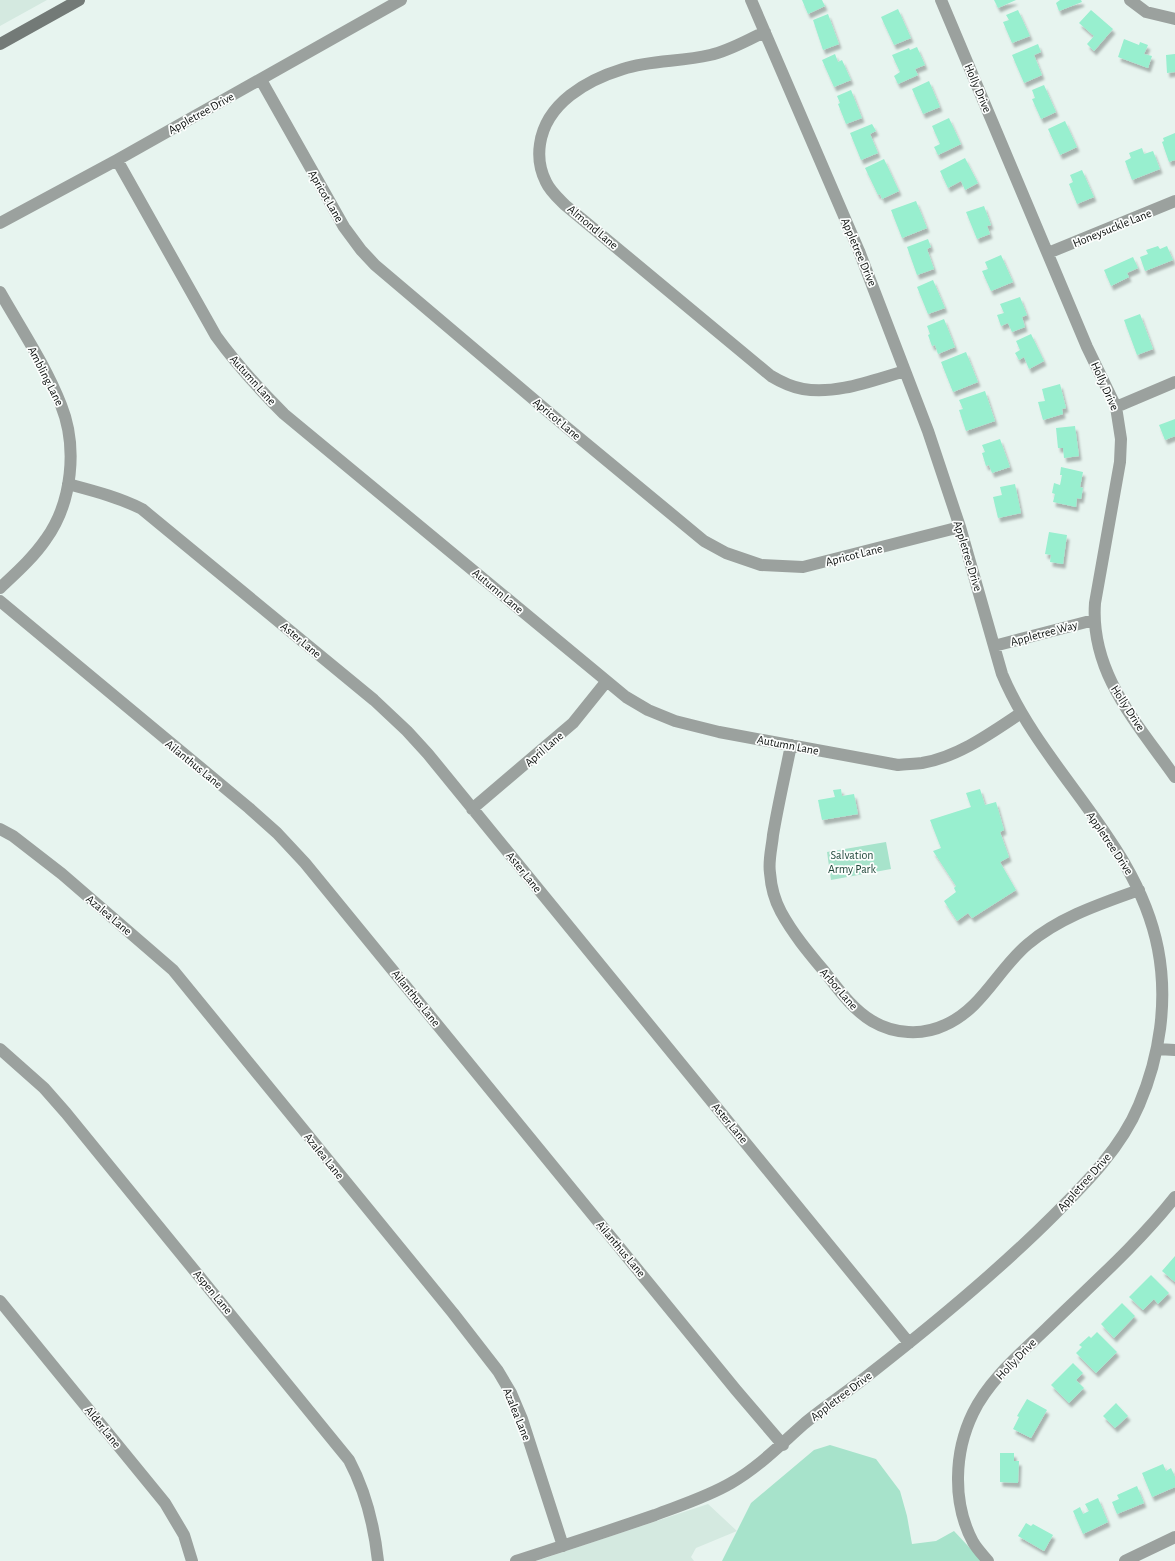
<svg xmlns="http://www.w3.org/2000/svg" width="1175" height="1561" font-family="'Alegreya Sans',sans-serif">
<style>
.built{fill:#d4e9e0}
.green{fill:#a7e3cb}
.building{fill:#98efcf;filter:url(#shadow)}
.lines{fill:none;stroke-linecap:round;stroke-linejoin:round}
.street{stroke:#9ba19e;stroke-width:12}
.secondary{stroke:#737a77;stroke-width:12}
.labels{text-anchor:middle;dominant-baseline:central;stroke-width:3.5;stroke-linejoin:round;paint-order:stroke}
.street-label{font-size:12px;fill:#0a0e0c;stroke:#fcfefd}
.park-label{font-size:12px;fill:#1f4639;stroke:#fcfefd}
</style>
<defs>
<filter id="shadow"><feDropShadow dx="2.5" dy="4.5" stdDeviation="1" flood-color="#0004"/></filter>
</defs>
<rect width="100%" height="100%" fill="#e7f4ef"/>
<path class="built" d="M 0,0 L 47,0 L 0,26 Z
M 708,1504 L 737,1531 L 696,1548 L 691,1557 L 694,1561 L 536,1561 Z"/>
<path class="green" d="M 886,842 L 891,869 L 831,880 L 827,852 Z
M 830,1445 L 876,1459 L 900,1491 L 907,1516 L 912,1544 L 936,1541 L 954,1531 L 982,1561 L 722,1561 L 751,1503 L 814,1450 Z"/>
<path class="building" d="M 802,0 L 822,0 L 825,6 L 808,14 Z
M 994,0 L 1016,0 L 998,8 Z
M 1060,0 L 1081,0 L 1082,2 L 1059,11 L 1056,3 Z
M 898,9 L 911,38 L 894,45 L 881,17 Z
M 1018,10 L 1030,36 L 1012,43 L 1003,22 L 1009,20 L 1006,15 Z
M 1091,10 L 1113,29 L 1094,51 L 1087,44 L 1094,36 L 1079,23 Z
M 828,14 L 839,44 L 823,50 L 813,20 Z
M 1124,39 L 1139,45 L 1140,42 L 1148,45 L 1144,54 L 1152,56 L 1148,68 L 1118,57 Z
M 1038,44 L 1041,52 L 1034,55 L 1042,75 L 1024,83 L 1012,55 Z
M 917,47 L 925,65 L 915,69 L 918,75 L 898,84 L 894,76 L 900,72 L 892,55 L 909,48 L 910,50 Z
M 835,54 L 838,62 L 842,60 L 851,80 L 834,87 L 822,60 Z
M 1175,54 L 1175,72 L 1167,73 L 1166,55 Z
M 929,81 L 940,107 L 923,114 L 912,89 Z
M 1044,85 L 1056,112 L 1041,119 L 1032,99 L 1035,98 L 1032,90 Z
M 851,90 L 862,118 L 846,124 L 838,104 L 840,103 L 837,96 Z
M 949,118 L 961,144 L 938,155 L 934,147 L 940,144 L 932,126 Z
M 1065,121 L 1077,147 L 1060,155 L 1048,129 Z
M 872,124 L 876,131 L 870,134 L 878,153 L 861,160 L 850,133 Z
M 1175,133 L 1175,160 L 1169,162 L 1162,142 L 1164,141 L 1163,138 Z
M 1142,148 L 1144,154 L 1153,151 L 1160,169 L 1132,180 L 1125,161 L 1131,158 L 1129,153 Z
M 965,158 L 978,183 L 965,190 L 961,181 L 948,188 L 940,171 Z
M 884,159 L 899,191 L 882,199 L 880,194 L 878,195 L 865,168 Z
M 1082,170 L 1094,197 L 1077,204 L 1069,184 L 1073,182 L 1070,175 Z
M 916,201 L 927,228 L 902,238 L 891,210 Z
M 984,206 L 991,225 L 987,226 L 990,234 L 977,239 L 966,212 Z
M 928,239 L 931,247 L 927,249 L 934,269 L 917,275 L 907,247 Z
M 1158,246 L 1160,249 L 1167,246 L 1173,260 L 1145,271 L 1140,257 L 1148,254 L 1146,250 Z
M 1001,255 L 1013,282 L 991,291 L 982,271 L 988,269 L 985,262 Z
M 1133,257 L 1138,268 L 1127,273 L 1129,277 L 1111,286 L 1104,270 Z
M 933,280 L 945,308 L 928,314 L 917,287 Z
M 1020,297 L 1027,315 L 1022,317 L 1025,327 L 1012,332 L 1008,323 L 1001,326 L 997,315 L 1004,313 L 1000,304 Z
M 1140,314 L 1153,349 L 1137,355 L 1124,320 Z
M 944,319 L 955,347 L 938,354 L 935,345 L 932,346 L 928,335 L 930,334 L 927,326 Z
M 1031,334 L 1044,361 L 1029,369 L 1024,357 L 1019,360 L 1015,353 L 1020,350 L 1016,341 Z
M 966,352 L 978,382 L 953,392 L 941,362 Z
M 1060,384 L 1066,408 L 1062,409 L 1063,414 L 1043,420 L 1038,402 L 1045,401 L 1042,389 Z
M 985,391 L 995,421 L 966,431 L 959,410 L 963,409 L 959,400 Z
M 1175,419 L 1175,436 L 1165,440 L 1159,425 Z
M 1075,426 L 1079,456 L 1064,458 L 1063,448 L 1058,448 L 1056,428 Z
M 1000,439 L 1010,467 L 992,473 L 989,465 L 986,466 L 982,453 L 985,452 L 982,445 Z
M 1061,467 L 1083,472 L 1080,487 L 1083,488 L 1081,499 L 1077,498 L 1076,507 L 1053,502 L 1055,494 L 1052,493 L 1054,483 L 1060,485 L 1062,475 L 1060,475 Z
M 1015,484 L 1021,513 L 998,518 L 993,497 L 1002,495 L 1000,487 Z
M 1049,532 L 1067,535 L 1063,564 L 1050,562 L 1051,555 L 1045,554 Z
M 841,789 L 842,796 L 854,794 L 858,814 L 822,820 L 818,800 L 835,797 L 833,790 Z
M 980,789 L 985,805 L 996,802 L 1004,830 L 1000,832 L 1009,857 L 1000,862 L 1016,890 L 972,918 L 968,913 L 957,921 L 944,901 L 956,892 L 954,888 L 956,886 L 933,851 L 941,848 L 930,820 L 971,807 L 966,793 Z
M 1175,1256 L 1175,1282 L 1162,1271 Z
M 1151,1275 L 1169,1293 L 1158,1304 L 1154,1299 L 1143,1310 L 1129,1297 Z
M 1122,1303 L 1135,1316 L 1114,1338 L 1101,1324 Z
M 1097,1332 L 1117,1352 L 1096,1373 L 1076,1353 L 1082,1347 L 1079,1345 L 1089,1336 L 1091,1338 Z
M 1073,1363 L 1083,1373 L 1076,1380 L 1084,1388 L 1069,1403 L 1051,1385 Z
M 1027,1399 L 1047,1410 L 1031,1438 L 1013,1429 L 1019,1417 L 1017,1416 Z
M 1116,1403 L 1128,1416 L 1115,1428 L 1103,1416 Z
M 1000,1453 L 1014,1453 L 1014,1461 L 1019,1461 L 1018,1483 L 1000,1482 Z
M 1163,1464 L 1166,1471 L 1171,1468 L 1175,1477 L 1175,1487 L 1152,1497 L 1142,1473 Z
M 1137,1486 L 1144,1503 L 1117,1514 L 1112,1502 L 1119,1499 L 1117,1495 Z
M 1098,1498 L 1108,1522 L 1083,1534 L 1073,1511 L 1080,1507 L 1083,1514 L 1089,1511 L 1085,1504 Z
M 1026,1523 L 1031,1526 L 1033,1524 L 1053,1535 L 1044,1551 L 1018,1536 Z"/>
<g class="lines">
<path class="street" d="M 941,0 L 1087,347 L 1116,407 L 1121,439 L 1120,462 L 1095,603 C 1090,673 1137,723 1175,777
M 1130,0 L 1146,12 L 1175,19
M 765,32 C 747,40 729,51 710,55 C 681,62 651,60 623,69 C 587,80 546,103 540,144 C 538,157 540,170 546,182 C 550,191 558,198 565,205 L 771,376 C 781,382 791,387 803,389 C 836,395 873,380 905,371
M 261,80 L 344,227 L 361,250 L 375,265 L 565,426 L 704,541 L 726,553 L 761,565 L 803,567 L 960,527
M 117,160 L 216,336 C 237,365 259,389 284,414 L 626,697 L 648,710 L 675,721 L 719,732 L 898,765 C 906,764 914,764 922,763 C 958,757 991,733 1021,713
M 0,223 L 117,160 L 401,0
M 1048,253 L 1175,201
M 0,292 C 21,329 46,366 61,405 C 78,447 72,503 46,539 C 33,558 16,573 0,588
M 1116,407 L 1175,382
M 68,484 C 94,491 118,497 142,509 L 374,700 L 407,731 L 428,754 L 909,1343
M 0,601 L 249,808 L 277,833 L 305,863 L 736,1390 L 783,1445
M 994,646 L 1094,620
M 791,745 C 785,775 778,805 773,835 C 772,847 768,861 770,873 C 771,886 775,901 781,912 C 793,934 809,953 824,971 C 839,990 852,1009 872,1021 C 894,1034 922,1036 945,1025 C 982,1009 998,969 1028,944 C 1060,917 1100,904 1139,890
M 472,809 L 573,723 L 606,682
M 0,829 L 13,836 L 62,874 L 173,970 L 453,1313 L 498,1371 L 511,1393 L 522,1419 L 563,1546
M 0,1049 L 44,1088 L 66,1113 L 349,1460 C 366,1492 374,1524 378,1561
M 1157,1049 L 1175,1050
M 0,1301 L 165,1503 L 184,1535 L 192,1561
M 516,1561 C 562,1546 609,1531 655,1515 C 681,1505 707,1497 731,1483 C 759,1467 781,1444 805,1423 C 827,1405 850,1390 871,1373 C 935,1323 997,1272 1054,1215 C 1087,1182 1121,1148 1139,1105 C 1160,1056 1168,1001 1158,949 C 1137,841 1043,772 1002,674 L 960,527 L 928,431 L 859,251 L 751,0
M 988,1561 C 983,1555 977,1549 973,1542 C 952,1503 954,1452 973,1413 C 989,1380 1020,1354 1046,1329 C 1090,1286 1137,1245 1175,1197
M 1125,1561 L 1175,1537"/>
<path class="secondary" d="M 0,44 L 79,0"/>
</g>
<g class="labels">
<g class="street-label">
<text transform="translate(978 88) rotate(67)">Holly Drive</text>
<text transform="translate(201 113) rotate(-29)">Appletree Drive</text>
<text transform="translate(326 196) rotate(60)">Apricot Lane</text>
<text transform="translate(593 227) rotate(40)">Almond Lane</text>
<text transform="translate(1112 228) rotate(-22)">Honeysuckle Lane</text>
<text transform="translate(859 252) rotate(67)">Appletree Drive</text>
<text transform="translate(46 376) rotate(63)">Ambling Lane</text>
<text transform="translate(253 380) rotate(48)">Autumn Lane</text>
<text transform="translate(1105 386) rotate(66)">Holly Drive</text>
<text transform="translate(557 419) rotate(40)">Apricot Lane</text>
<text transform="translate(854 555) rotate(-14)">Apricot Lane</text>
<text transform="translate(968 556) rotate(73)">Appletree Drive</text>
<text transform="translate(498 591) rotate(40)">Autumn Lane</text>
<text transform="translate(1044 633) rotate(-15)">Appletree Way</text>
<text transform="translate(301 640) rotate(40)">Aster Lane</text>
<text transform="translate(1128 708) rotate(57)">Holly Drive</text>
<text transform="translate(788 745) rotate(11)">Autumn Lane</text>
<text transform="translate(544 749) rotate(-41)">April Lane</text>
<text transform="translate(194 764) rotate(39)">Ailanthus Lane</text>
<text transform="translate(1110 843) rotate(56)">Appletree Drive</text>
<text transform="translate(524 872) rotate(51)">Aster Lane</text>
<text transform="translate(109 915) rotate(40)">Azalea Lane</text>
<text transform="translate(839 989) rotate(49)">Arbor Lane</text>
<text transform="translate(416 998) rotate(51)">Ailanthus Lane</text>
<text transform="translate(730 1123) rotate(50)">Aster Lane</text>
<text transform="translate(324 1156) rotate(51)">Azalea Lane</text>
<text transform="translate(1084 1182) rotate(-48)">Appletree Drive</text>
<text transform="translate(621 1249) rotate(50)">Ailanthus Lane</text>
<text transform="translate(213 1292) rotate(50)">Aspen Lane</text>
<text transform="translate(1016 1359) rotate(-46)">Holly Drive</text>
<text transform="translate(841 1396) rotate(-37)">Appletree Drive</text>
<text transform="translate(517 1414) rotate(68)">Azalea Lane</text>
<text transform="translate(103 1427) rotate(51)">Alder Lane</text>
</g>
<g class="park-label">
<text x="852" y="855">Salvation<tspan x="852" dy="14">Army Park</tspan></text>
</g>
</g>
</svg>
